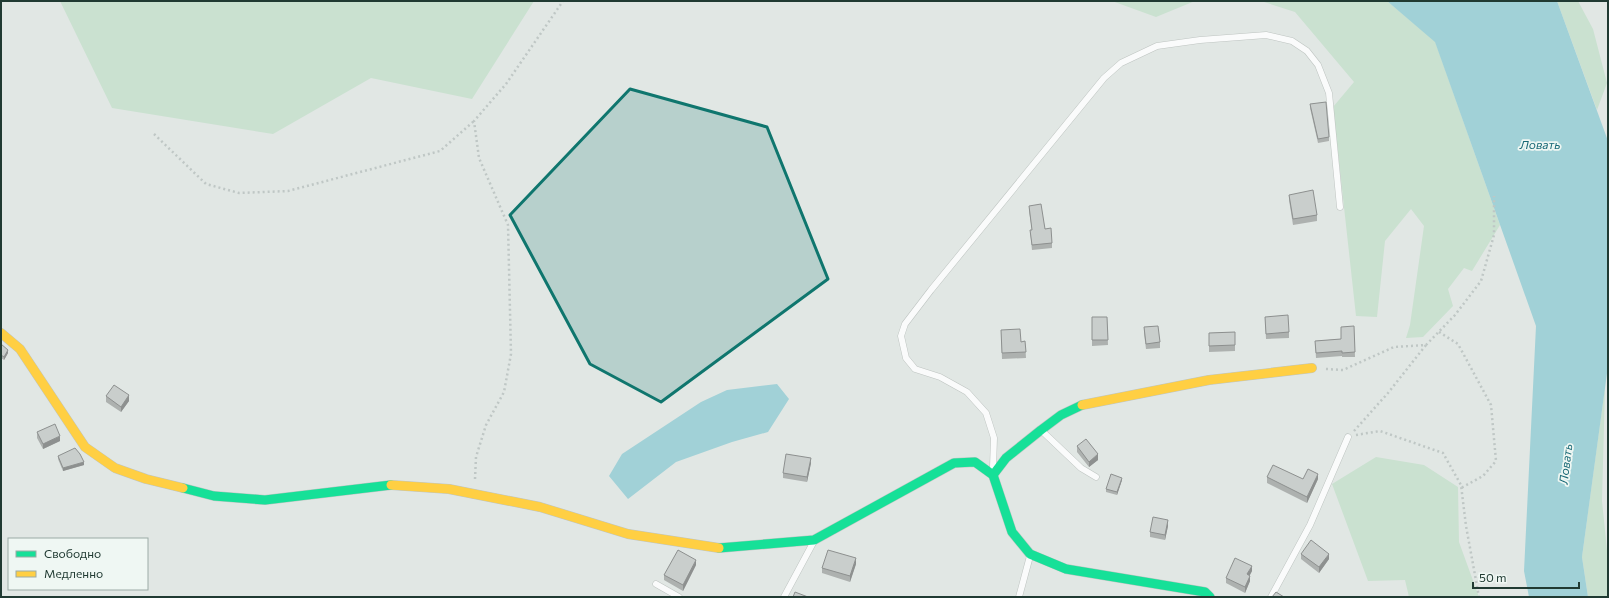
<svg xmlns="http://www.w3.org/2000/svg" width="1609" height="598" font-family="Commissioner,sans-serif">
<style>
.green{fill:#cae1d0}
.water{fill:#a1d1d7}
.lines{fill:none;stroke-linecap:round;stroke-linejoin:round}
.lane-casing{stroke:#bec4c1;stroke-width:7}
.fast-casing{stroke:#bec5c2;stroke-width:10}
.slow-casing{stroke:#bec5c2;stroke-width:10}
.path{stroke:#bfc7c5;stroke-width:2.5;stroke-dasharray:2 3;stroke-linecap:butt}
.lane{stroke:#fafbfb;stroke-width:6}
.fast{stroke:#16e098;stroke-width:9}
.slow{stroke:#ffcf43;stroke-width:9}
.wall{fill:#adb1af}
.shaded-wall{fill:#8d908f}
.building{fill:#c9cecc;stroke:#8d908f}
.marked{fill:#0f766e;fill-opacity:0.2;stroke:#0f766e;stroke-width:3;stroke-linejoin:round}
.labels{text-anchor:middle;dominant-baseline:central;stroke-width:3.5;stroke-linejoin:round;paint-order:stroke}
.water-label{font-size:12px;font-style:italic;fill:#196976;stroke:#eff7f3}
</style>
<rect width="100%" height="100%" fill="#e1e7e4"/>
<path class="green" d="M 60,1 L 534,1 L 472,99 L 371,78 L 273,134 L 112,108 Z
M 1112,1 L 1195,1 L 1156,17 Z
M 1261,1 L 1387,1 L 1435,41 L 1500,225 L 1472,271 L 1464,268 L 1448,289 L 1453,306 L 1423,337 L 1406,338 L 1410,325 L 1424,226 L 1411,209 L 1385,241 L 1377,317 L 1356,316 L 1333,107 L 1354,82 L 1295,12 Z
M 1557,1 L 1578,1 L 1593,29 L 1607,83 L 1597,110 Z
M 1605,387 L 1602,501 L 1608,560 L 1608,597 L 1588,597 L 1582,557 Z
M 1376,457 L 1424,465 L 1458,487 L 1459,542 L 1479,597 L 1409,597 L 1405,580 L 1368,581 L 1332,484 Z"/>
<path class="water" d="M 1387,1 L 1557,1 L 1608,141 L 1608,366 L 1582,557 L 1588,597 L 1529,597 L 1524,571 L 1536,326 L 1435,42 Z
M 777,384 L 789,399 L 768,432 L 732,442 L 676,462 L 628,499 L 609,476 L 622,454 L 701,402 L 727,390 Z"/>
<g class="lines">
<g class="lane-casing">
<path id="lane" d="M 1042,431 L 1081,468 L 1096,477
M 993,467 L 994,438 L 986,413 L 967,392 L 940,377 L 915,369 L 906,358 L 901,336 L 905,324 L 931,290 L 1104,78 L 1121,63 L 1157,46 L 1200,40 L 1266,35 L 1292,41 L 1307,51 L 1318,65 L 1329,93 L 1340,207
M 656,584 L 679,597
M 784,597 L 813,543
M 1019,597 L 1030,556
M 1271,597 L 1310,525 L 1348,437"/>
</g>
<g class="fast-casing">
<path id="fast" d="M 993,475 L 1012,532 L 1030,554 L 1066,569 L 1205,592 L 1210,597
M 183,488 L 214,496 L 265,500 L 391,485
M 719,548 L 814,540 L 954,463 L 975,462 L 993,475 L 1006,458 L 1041,430 L 1061,415 L 1082,405"/>
</g>
<g class="slow-casing">
<path id="slow" d="M 1,333 L 20,349 L 85,447 L 115,468 L 146,479 L 183,488
M 1082,405 L 1209,380 L 1312,368
M 391,485 L 449,489 L 540,507 L 628,534 L 719,548"/>
</g>
<path class="path" d="M 154,134 L 206,184 L 239,193 L 288,191 L 440,151 L 474,121
M 1439,332 L 1458,344 L 1491,405 L 1496,461 L 1483,476 L 1461,488
M 1326,369 L 1343,370 L 1394,347 L 1426,345 L 1455,315 L 1481,281 L 1494,235 L 1494,196
M 1354,431 L 1388,393 L 1426,345
M 1356,435 L 1380,431 L 1443,453 L 1461,485 L 1466,526 L 1479,597
M 475,479 L 476,457 L 486,425 L 504,392 L 511,354 L 508,225 L 479,158 L 474,121 L 506,84 L 563,1"/>
<use href="#lane" class="lane"/>
<use href="#fast" class="fast"/>
<use href="#slow" class="slow"/>
</g>
<path class="wall" d="M 1310,104 L 1329,137 L 1329,141 L 1318,143 L 1310,108 Z
M 1289,195 L 1317,215 L 1317,221 L 1293,225 L 1289,200 Z
M 1029,206 L 1045,229 L 1052,243 L 1052,248 L 1032,250 L 1030,230 L 1032,230 L 1029,211 Z
M 1092,317 L 1107,317 L 1108,345 L 1092,346 Z
M 1265,317 L 1289,332 L 1289,338 L 1266,339 Z
M 1354,326 L 1355,357 L 1342,357 L 1342,356 L 1316,358 L 1315,341 L 1341,339 Z
M 1144,327 L 1160,342 L 1160,348 L 1146,349 L 1144,333 Z
M 1001,330 L 1021,342 L 1025,341 L 1026,358 L 1002,359 Z
M 1235,332 L 1235,351 L 1209,352 L 1209,333 Z
M 1,344 L 8,353 L 4,360 L 1,358 Z
M 106,396 L 129,401 L 121,412 L 106,402 Z
M 37,432 L 60,441 L 43,449 L 37,438 Z
M 1077,446 L 1098,460 L 1089,467 L 1077,452 Z
M 58,456 L 84,465 L 63,471 L 58,459 Z
M 811,463 L 807,482 L 783,478 L 783,473 Z
M 1267,477 L 1303,479 L 1318,479 L 1307,503 L 1267,483 Z
M 1122,480 L 1117,495 L 1106,492 L 1106,489 Z
M 1168,526 L 1165,540 L 1150,537 L 1150,532 Z
M 1301,554 L 1329,559 L 1319,573 L 1301,559 Z
M 856,564 L 850,582 L 822,573 L 822,568 Z
M 696,565 L 683,591 L 664,580 L 664,575 Z
M 1252,571 L 1250,575 L 1250,581 L 1245,593 L 1226,583 L 1226,578 Z"/>
<path class="shaded-wall" d="M 8,350 L 8,353 L 4,360 L 4,357 Z
M 129,395 L 129,401 L 121,412 L 121,407 Z
M 60,436 L 60,441 L 43,449 L 43,444 Z
M 1098,454 L 1098,460 L 1089,467 L 1089,462 Z
M 811,458 L 811,463 L 807,482 L 807,477 Z
M 84,462 L 84,465 L 63,471 L 63,468 Z
M 1318,474 L 1318,479 L 1307,503 L 1307,497 Z
M 1122,478 L 1122,480 L 1117,495 L 1117,492 Z
M 1168,520 L 1168,526 L 1165,540 L 1165,535 Z
M 1329,554 L 1329,559 L 1319,573 L 1319,567 Z
M 856,558 L 856,564 L 850,582 L 850,576 Z
M 696,560 L 696,565 L 683,591 L 683,585 Z
M 1252,566 L 1252,571 L 1247,580 L 1247,574 Z
M 1250,576 L 1250,581 L 1245,593 L 1245,587 Z"/>
<path class="building" d="M 1326,102 L 1329,137 L 1318,139 L 1310,104 Z
M 1313,190 L 1317,215 L 1293,219 L 1289,195 Z
M 1041,204 L 1045,229 L 1051,228 L 1052,243 L 1032,245 L 1030,230 L 1032,230 L 1029,206 Z
M 1288,315 L 1289,332 L 1266,334 L 1265,317 Z
M 1092,317 L 1107,317 L 1108,340 L 1092,340 Z
M 1158,326 L 1160,342 L 1146,344 L 1144,327 Z
M 1354,326 L 1355,352 L 1342,353 L 1342,351 L 1316,353 L 1315,341 L 1341,339 L 1341,327 Z
M 1020,329 L 1021,342 L 1025,341 L 1026,352 L 1002,353 L 1001,330 Z
M 1235,332 L 1235,345 L 1209,346 L 1209,333 Z
M 1,344 L 8,350 L 4,357 L 1,355 Z
M 114,385 L 129,395 L 121,407 L 106,396 Z
M 55,424 L 60,436 L 43,444 L 37,432 Z
M 1086,439 L 1098,454 L 1089,462 L 1077,446 Z
M 75,448 L 80,454 L 84,462 L 63,468 L 58,456 Z
M 786,454 L 811,458 L 807,477 L 783,473 Z
M 1273,465 L 1303,479 L 1308,469 L 1318,474 L 1307,497 L 1267,477 Z
M 1111,474 L 1122,478 L 1117,492 L 1106,489 Z
M 1153,517 L 1168,520 L 1165,535 L 1150,532 Z
M 1311,540 L 1329,554 L 1319,567 L 1301,554 Z
M 678,550 L 696,560 L 683,585 L 664,575 Z
M 828,550 L 856,558 L 850,576 L 822,568 Z
M 1235,558 L 1252,566 L 1247,574 L 1250,576 L 1245,587 L 1226,578 Z
M 795,592 L 808,597 L 793,597 Z
M 1276,592 L 1284,597 L 1272,597 Z"/>
<path class="marked" d="M 630,89 L 767,127 L 828,279 L 661,402 L 590,364 L 510,215 Z"/>
<g class="labels">
<g class="water-label">
<text x="1540" y="144">Ловать</text>
<text transform="translate(1565 464) rotate(-83)">Ловать</text>
</g>
</g>
<rect width="1609" height="598" fill="none" stroke="#203a32" stroke-width="4"/>
<rect x="8" y="538" width="140" height="52" fill="#eff7f3" stroke="#9caba6"/>
<rect x="16" y="551" width="20" height="6" fill="#16e098" stroke="#9caba6"/>
<text x="44" y="558" font-size="12" fill="#203a32">Свободно</text>
<rect x="16" y="571" width="20" height="6" fill="#ffcf43" stroke="#9caba6"/>
<text x="44" y="578" font-size="12" fill="#203a32">Медленно</text>
<path d="M1473 582v6h106v-6" fill="none" stroke="#203a32" stroke-width="2"/>
<text x="1479" y="582" font-size="12" fill="#203a32" stroke="#eff7f3" stroke-width="3" paint-order="stroke">50 m</text>
</svg>
